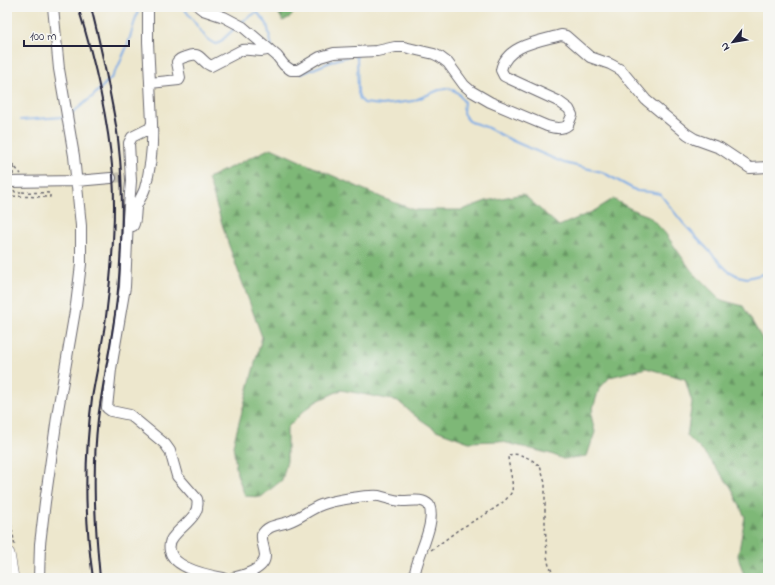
<svg xmlns="http://www.w3.org/2000/svg" width="775" height="585" font-family="'Indie Flower',sans-serif">
<style>
.forest{fill:url(#forest-firs);stroke:#506d59}
.lines{fill:none;stroke-linecap:round;stroke-linejoin:round}
.stream{stroke:#7cabe6;stroke-width:2}
.minor-tunnel{stroke:#c4c0b0;stroke-width:10;stroke-dasharray:10 5;stroke-linecap:butt}
.minor-casing{stroke:#69676e;stroke-width:12}
.highway-casing{stroke:#69676e;stroke-width:16}
.path{stroke:#69676e;stroke-width:1.5;stroke-dasharray:3 3;stroke-linecap:butt}
.minor{stroke:#fff;stroke-width:10}
.highway{stroke:#fff;stroke-width:15}
.rail{stroke:#22223b;stroke-width:2}
.path-bridge{stroke:#69676e;stroke-width:1.5;stroke-dasharray:3 3;stroke-linecap:butt}
</style>
<defs>
<pattern id="forest-firs" width="22" height="20" patternUnits="userSpaceOnUse"><rect width="22" height="20" fill="#7eb877"/><path d="M5 1l3.5 6h-7zM16 11l3.5 6h-7z" fill="#679563"/></pattern>
</defs>
<rect width="100%" height="100%" fill="#f6f6f2"/>
<filter id="ink" filterUnits="userSpaceOnUse"><feTurbulence type="fractalNoise" baseFrequency=".025" numOctaves="2"/><feDisplacementMap in="SourceGraphic" scale="8" xChannelSelector="R" yChannelSelector="G"/><feConvolveMatrix kernelMatrix="1 2 1 2 8 2 1 2 1" color-interpolation-filters="sRGB"/></filter>
<filter id="wash" filterUnits="userSpaceOnUse"><feTurbulence type="fractalNoise" baseFrequency=".012" numOctaves="4" result="noise"/><feDisplacementMap in="SourceGraphic" scale="16" xChannelSelector="R" yChannelSelector="G"/><feGaussianBlur stdDeviation="0.9" result="paint"/><feColorMatrix in="noise" values="0 0 0 0 0 0 0 0 0 0 0 0 0 0 0 0 0 1.4 0 .05"/><feComposite in="paint" operator="in"/></filter>
<g filter="url(#wash)">
<rect width="100%" height="100%" fill="#ede7cd"/>
<path class="forest" d="M 275,7 L 300,7 L 290,17 L 283,21 Z
M 271,148 L 385,199 L 415,210 L 462,210 L 486,201 L 523,194 L 559,226 L 594,211 L 613,199 L 633,210 L 649,216 L 665,233 L 691,270 L 721,300 L 743,306 L 764,342 L 768,342 L 768,578 L 745,578 L 738,556 L 745,517 L 731,487 L 705,454 L 687,436 L 692,402 L 685,379 L 646,368 L 610,377 L 599,389 L 591,415 L 595,432 L 587,456 L 563,459 L 551,454 L 499,441 L 469,442 L 436,430 L 414,415 L 398,401 L 341,390 L 317,401 L 304,411 L 287,428 L 287,461 L 282,480 L 261,497 L 245,496 L 237,474 L 233,445 L 262,337 L 227,240 L 208,178 Z"/>
<g class="lines">
<path class="stream" d="M 183,7 L 207,39 L 215,44 L 219,43 L 236,27
M 240,23 L 257,12 L 267,24 L 272,47
M 355,56 L 357,57 L 358,93 L 360,99 L 364,103 L 381,105 L 413,101 L 439,90 L 450,88 L 458,93 L 464,102 L 463,113 L 467,119 L 471,122 L 486,127 L 513,141 L 564,163 L 602,172 L 637,191 L 650,192 L 660,194 L 683,223 L 727,270 L 738,276 L 747,278 L 768,273
M 301,74 L 338,59 L 347,57
M 71,114 L 92,97 L 112,77 L 118,67 L 128,44 L 139,7
M 21,120 L 63,117"/>
</g>
</g>
<g filter="url(#ink)">
<g class="lines">
<path class="minor-tunnel" d="M 111,178 L 124,177"/>
<g class="minor-casing">
<path id="minor" d="M 148,7 L 148,42 L 152,123 L 150,128 L 132,137 L 129,143 L 131,181 L 128,219 L 125,287 L 111,369 L 107,408 L 111,411 L 130,415 L 165,444 L 170,451 L 177,476 L 197,499 C 201,516 183,524 174,536 C 170,540 169,546 170,551 C 174,568 207,575 223,578
M 199,7 L 203,10 L 224,17 L 243,27 L 277,56 L 284,65 L 291,70 L 298,70 L 320,57 L 334,53 L 377,51 L 395,47 L 404,47 L 434,54 L 440,57 L 448,63 L 464,85 L 471,91 L 490,102 L 547,126 C 554,128 562,130 568,125 L 572,115 L 569,109 L 558,101 L 508,78 L 504,76 L 501,70 C 506,45 540,41 561,35 L 566,36 L 590,57 L 610,64 L 621,70 L 646,100 L 687,134 L 695,139 L 720,148 L 750,168 L 768,167
M 150,83 L 179,80 L 180,78 L 177,62 C 179,59 181,58 185,57 C 202,50 199,61 211,66 L 242,50 C 252,48 260,54 269,49
M 7,182 L 77,181 L 111,178
M 133,226 C 136,221 135,214 136,208 C 138,201 143,195 145,188 C 151,167 153,144 152,123
M 39,578 L 40,544 L 45,502 L 58,410 L 76,305 L 81,264 L 81,226 L 74,156 L 59,69 L 53,7
M 233,578 C 243,576 265,569 265,556 C 265,549 261,542 262,535 C 267,525 279,525 288,522 C 300,518 310,509 321,505 C 332,500 368,495 379,496 C 387,498 394,501 403,501 C 412,501 422,498 429,505 C 437,524 416,556 414,578"/>
</g>
<g class="highway-casing">
<path id="highway" d="M 7,554 L 11,578"/>
</g>
<path class="path" d="M 7,98 L 11,163 L 21,174
M 13,166 L 13,175
M 14,190 L 15,192 L 21,192
M 7,314 L 9,195 L 11,191
M 7,470 L 11,523 L 15,547
M 431,550 C 440,544 449,537 458,530 C 471,522 508,504 512,491 C 514,481 508,466 508,455 C 521,452 531,459 540,466 L 545,483 L 545,523 L 547,556 L 549,566 L 556,578"/>
<use href="#minor" class="minor"/>
<use href="#highway" class="highway"/>
<path class="rail" d="M 78,7 C 95,61 108,119 113,175 C 116,218 112,266 107,308 C 104,338 97,368 92,398 C 84,460 84,516 93,578
M 91,7 C 99,39 106,71 112,104 C 115,119 118,134 119,149 C 124,192 122,236 119,278 C 116,325 104,372 98,419 C 92,472 95,525 100,578"/>
<path class="path-bridge" d="M 7,196 L 50,197 L 50,193 L 21,192"/>
</g>
</g>
<rect width="775" height="585" fill="none" stroke="#f6f6f2" stroke-width="24"/>
<g transform="translate(733 42) rotate(239)" stroke="#f6f6f2" stroke-width="3" paint-order="stroke">
<path d="M0-3L7 15L0 10L-7 15Z" fill="#22223b"/>
<text y="-6" font-size="11" font-weight="bold" text-anchor="middle" fill="#22223b">N</text>
</g>
<path d="M24 40v6h105v-6" fill="none" stroke="#22223b" stroke-width="2"/>
<text x="30" y="40" font-size="12" fill="#22223b" stroke="#f6f6f2" stroke-width="3" paint-order="stroke">100 m</text>
</svg>
